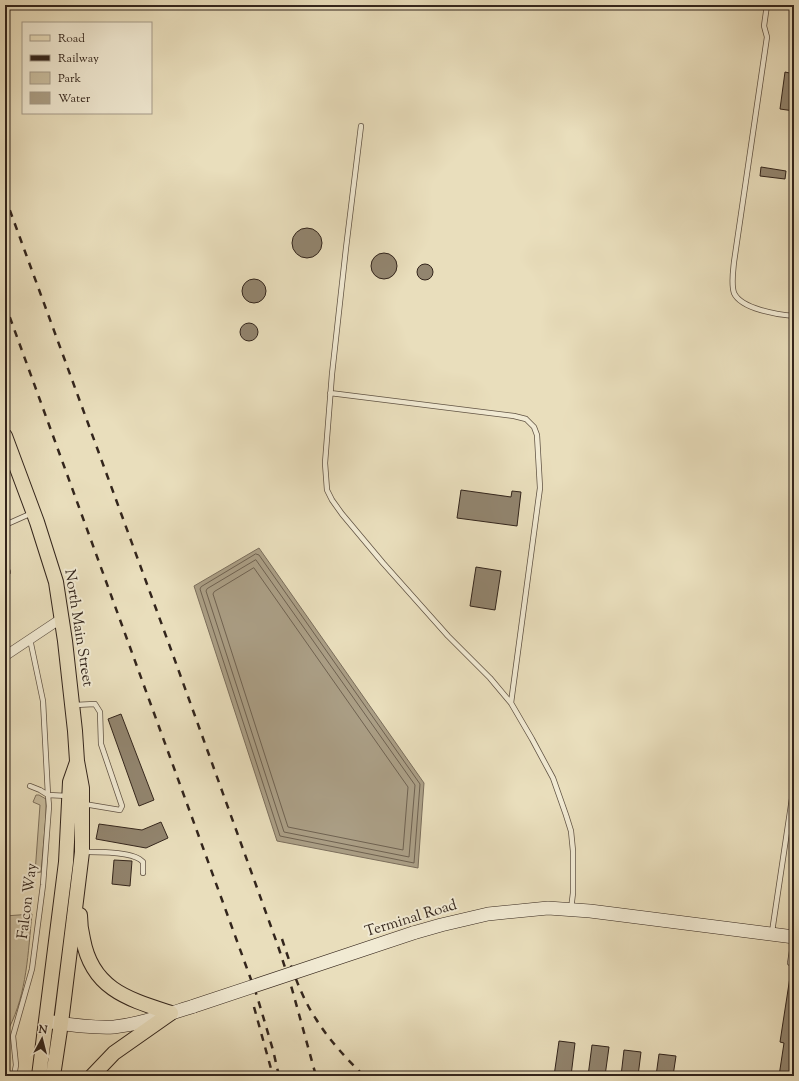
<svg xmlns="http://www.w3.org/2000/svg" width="799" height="1081" font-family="'Sorts Mill Goudy',serif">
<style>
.green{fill:#cabfa1;stroke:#7e725e}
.water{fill:#ab9f86;stroke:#7b6e5c}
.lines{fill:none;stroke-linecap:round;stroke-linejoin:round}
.shore{stroke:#6f6251;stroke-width:1}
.building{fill:#92856f;stroke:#33251c}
.lane-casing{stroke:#605344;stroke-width:6}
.street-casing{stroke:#605344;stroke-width:10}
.secondary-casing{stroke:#33251c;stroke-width:14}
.primary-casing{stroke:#33251c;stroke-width:16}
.lane{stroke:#f1ead3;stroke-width:4.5}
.street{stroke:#f1ead3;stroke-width:9}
.secondary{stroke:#f1ead3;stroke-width:13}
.primary{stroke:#e9debc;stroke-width:14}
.rail{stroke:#33251c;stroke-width:2.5;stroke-dasharray:7 7;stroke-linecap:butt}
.secondary-bridge-casing{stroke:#33251c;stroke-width:14;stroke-linecap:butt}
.secondary-bridge{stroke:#f1ead3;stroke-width:13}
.labels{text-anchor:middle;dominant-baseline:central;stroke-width:4;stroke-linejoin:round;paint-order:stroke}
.street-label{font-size:15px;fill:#33251c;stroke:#f1ead3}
</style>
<rect width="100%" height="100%" fill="#e9debc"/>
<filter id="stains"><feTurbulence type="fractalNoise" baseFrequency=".005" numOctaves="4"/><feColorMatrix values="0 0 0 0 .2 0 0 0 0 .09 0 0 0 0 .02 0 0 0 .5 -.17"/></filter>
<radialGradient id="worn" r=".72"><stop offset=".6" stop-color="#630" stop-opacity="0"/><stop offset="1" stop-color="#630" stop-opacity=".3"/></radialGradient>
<path class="green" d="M 36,795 L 39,795 L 46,799 L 46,817 L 41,872 L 35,873 L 40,805 L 33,802 Z
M 32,914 C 28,952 27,993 9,1028 L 5,1029 L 5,916 Z"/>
<path class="water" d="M 259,548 L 424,783 L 418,868 L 277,841 L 194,586 Z"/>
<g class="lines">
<path class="shore" d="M 256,554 L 259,555 L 420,784 L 414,863 L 280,836 L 200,589 L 201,587 Z
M 256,560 L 415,785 L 409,857 L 284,832 L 206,591 L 207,589 Z
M 254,568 L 408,787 L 403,850 L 288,827 L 213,594 L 214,592 Z"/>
</g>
<path class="building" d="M 785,72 L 794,74 L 794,111 L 780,109 Z
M 761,167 L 786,171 L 785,179 L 760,176 Z
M292 243a15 15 0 1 1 30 0a15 15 0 1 1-30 0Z
M371 266a13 13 0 1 1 26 0a13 13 0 1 1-26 0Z
M417 272a8 8 0 1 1 16 0a8 8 0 1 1-16 0Z
M242 291a12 12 0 1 1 24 0a12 12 0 1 1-24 0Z
M240 332a9 9 0 1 1 18 0a9 9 0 1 1-18 0Z
M 461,490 L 511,497 L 512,491 L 521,492 L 517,526 L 457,518 Z
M 476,567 L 501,571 L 495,610 L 470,606 Z
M 121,714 L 154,800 L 139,806 L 108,719 Z
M 161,822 L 168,838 L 146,848 L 96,839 L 99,824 L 142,830 Z
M 114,860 L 132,861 L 130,886 L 112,884 Z
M 790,977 L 794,977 L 794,1076 L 779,1076 L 784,1043 L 780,1042 Z
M 559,1041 L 575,1043 L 571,1076 L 554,1076 Z
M 592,1045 L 609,1047 L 605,1076 L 588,1076 Z
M 624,1050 L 641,1052 L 638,1076 L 621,1076 Z
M 659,1054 L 676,1056 L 673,1076 L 656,1076 Z"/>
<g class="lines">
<g class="lane-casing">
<path id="lane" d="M 767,5 L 764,26 L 767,37 L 734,262 C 733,272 731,284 734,293 C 741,309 779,315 794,316
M 361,126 L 346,248 L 332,374 L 325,463 L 327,490 L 332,500 L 342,514 L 383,563 L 448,636 L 490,678 L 511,703 L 532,739 L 553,778 L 566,815 L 571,831 L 573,851 L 573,893 L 571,909
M 330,393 L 514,416 L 526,419 L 534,427 L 537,435 L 540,488 L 511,703
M 5,525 L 32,513
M 5,564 L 8,572 L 5,573
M 30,639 L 43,701 L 48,795 L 68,796
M 75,705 L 95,704 L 100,712 L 101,744 L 122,806 L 120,810 L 84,804
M 84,852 C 98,852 134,851 143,862 L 143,873
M 772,932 L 794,785
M 794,939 L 790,963 L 794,965
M 14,1076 L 16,1065 L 13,1036 L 32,969 L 43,885 L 49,806 L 48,795 L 40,790 L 30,786"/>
</g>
<g class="street-casing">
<path id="street" d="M 5,656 L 62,618"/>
</g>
<g class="secondary-casing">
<path id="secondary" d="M 413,933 L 441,925 L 488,914 L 548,908 L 590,911 L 794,937
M 46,1021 C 69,1025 91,1028 114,1027 C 141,1024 168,1014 194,1006"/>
</g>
<g class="primary-casing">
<path id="primary" d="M 5,436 L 37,522 L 56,582 L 65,641 L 75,731 L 77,761 L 82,788 L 82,852 L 61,1023 L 53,1076
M 80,915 C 80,923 81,931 83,939 C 92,989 128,999 171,1013
M 39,1076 L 66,862 L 70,782 L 77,762
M 92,1076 L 114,1053 L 171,1013"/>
</g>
<use href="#lane" class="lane"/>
<use href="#street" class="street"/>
<use href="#secondary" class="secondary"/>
<use href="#primary" class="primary"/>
<path class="rail" d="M 5,197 L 173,655 L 278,946 L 292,989 L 316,1076
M 5,304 L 257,996 L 273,1050 L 279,1076
M 282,939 C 291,966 300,995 316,1019 C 329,1040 346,1058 364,1076
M 254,1007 L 273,1076"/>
<g class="secondary-bridge-casing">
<path id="secondary-bridge" d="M 194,1006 L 413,933"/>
</g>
<use href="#secondary-bridge" class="secondary-bridge"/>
</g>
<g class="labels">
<g class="street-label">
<text transform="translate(78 628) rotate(81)">North Main Street</text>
<text transform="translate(28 901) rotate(-83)">Falcon Way</text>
<text transform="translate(411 919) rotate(-17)">Terminal Road</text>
</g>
</g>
<rect width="799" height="1081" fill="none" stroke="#e9debc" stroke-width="20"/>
<rect x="6" y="6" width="787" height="1069" fill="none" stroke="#33251c" stroke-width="2"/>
<rect x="10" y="10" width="779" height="1061" fill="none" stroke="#33251c"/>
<rect x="22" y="22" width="130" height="92" fill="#f1ead3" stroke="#a59b8a"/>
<rect x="30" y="35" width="20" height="6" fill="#e9debc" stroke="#a59b8a"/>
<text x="58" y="42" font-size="12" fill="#33251c">Road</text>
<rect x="30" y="55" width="20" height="6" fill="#33251c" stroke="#a59b8a"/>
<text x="58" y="62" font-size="12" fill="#33251c">Railway</text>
<rect x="30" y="72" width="20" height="12" fill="#cabfa1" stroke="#a59b8a"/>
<text x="58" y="82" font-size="12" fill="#33251c">Park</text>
<rect x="30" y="92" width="20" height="12" fill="#ab9f86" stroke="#a59b8a"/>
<text x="58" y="102" font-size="12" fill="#33251c">Water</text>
<g transform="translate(42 1039) rotate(7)" stroke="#f1ead3" stroke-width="3" paint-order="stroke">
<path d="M0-3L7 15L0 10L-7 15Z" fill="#33251c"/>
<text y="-6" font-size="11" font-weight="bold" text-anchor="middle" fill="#33251c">N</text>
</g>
<rect width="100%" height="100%" filter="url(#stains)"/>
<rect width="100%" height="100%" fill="url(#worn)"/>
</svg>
